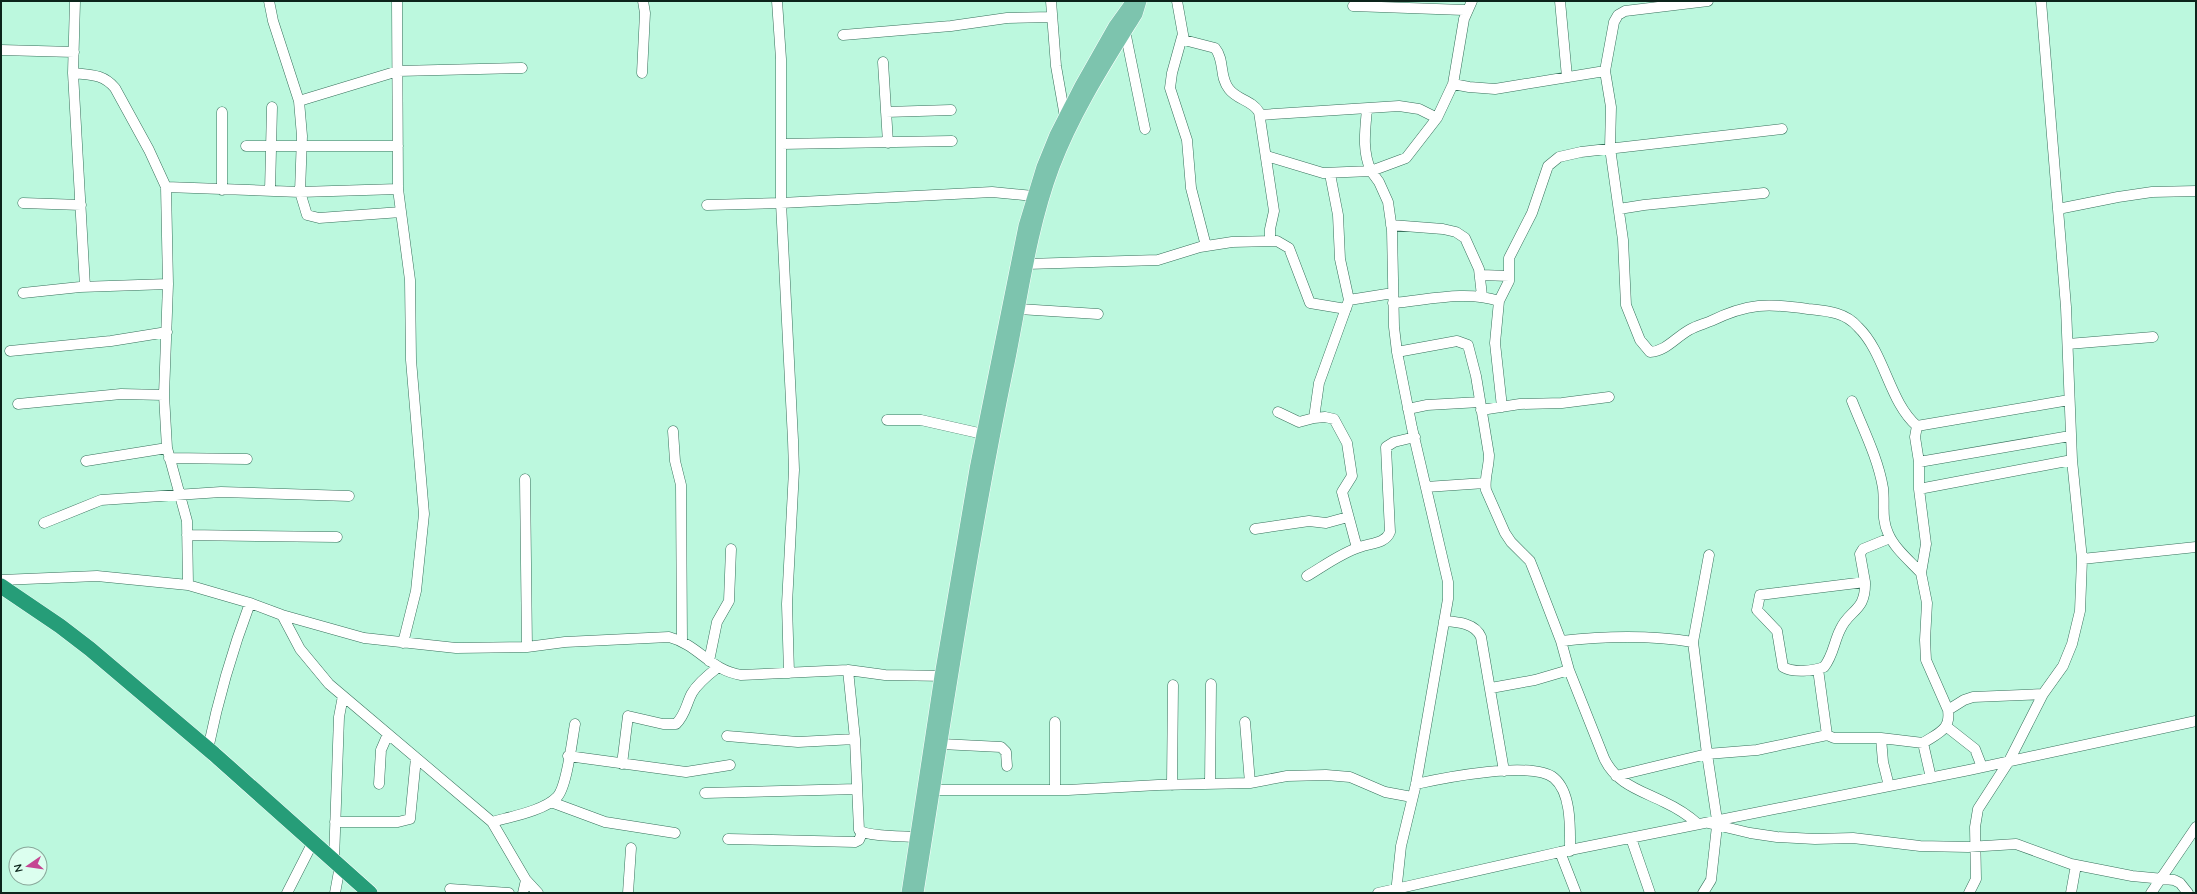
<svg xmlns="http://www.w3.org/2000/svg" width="2197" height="894" font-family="Quicksand,sans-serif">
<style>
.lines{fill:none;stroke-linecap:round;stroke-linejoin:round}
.minor-casing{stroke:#37705b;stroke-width:11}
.major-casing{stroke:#fff;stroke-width:14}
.highway-casing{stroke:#fff;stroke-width:16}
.minor{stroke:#fff;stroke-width:10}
.major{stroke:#7dc4ae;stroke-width:13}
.highway{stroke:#269d78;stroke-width:15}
</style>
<rect width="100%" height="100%" fill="#bcf8de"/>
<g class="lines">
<g class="minor-casing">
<path id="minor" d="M 75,1 L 73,73 C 91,75 103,74 115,88 L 149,150 L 166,187 L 168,284 L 164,395 L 167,448 L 187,521 L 188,585
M 269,1 L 273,21 L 299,101
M 397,1 L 398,189 L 410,280 L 411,360 L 424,514 L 416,591 L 403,643
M 777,1 L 781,59 L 781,203 L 793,440 L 794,470 L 787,604 L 789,673
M 1051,1 L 1056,66 L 1065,117
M 1177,1 L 1184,40 L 1215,48 C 1225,60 1219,77 1229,89 C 1237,100 1252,100 1259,112 L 1274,211 L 1270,229 L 1270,241
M 1560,1 L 1567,77
M 1708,1 L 1625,11 L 1618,15 L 1614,22 L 1605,71 L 1611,107 L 1610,148 L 1623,240 L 1626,305 L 1640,340 L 1650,352 C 1666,351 1675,338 1689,330 C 1696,326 1704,324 1711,321 C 1748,303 1768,303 1808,309 C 1827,311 1845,312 1858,327 C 1885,353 1889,402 1917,426
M 1353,6 L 1464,10
M 1125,31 L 1145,129
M 843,35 L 951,26 L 1007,18 L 1052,17
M 1182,37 L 1172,73 L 1170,88 L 1187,140 L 1191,188 L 1206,246
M 1,50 L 74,52
M 883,62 L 888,143
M 73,73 L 85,287
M 642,73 L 645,13 L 643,1
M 1453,84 L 1469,87 L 1495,89 L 1605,71
M 222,112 L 222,190
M 886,112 L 951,110
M 1260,115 L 1399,106 L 1419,109 L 1437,118
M 781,144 L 952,141
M 246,146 L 398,146
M 1267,156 L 1323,173 L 1371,171 C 1362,151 1365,131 1367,109
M 166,187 L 300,192 L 398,189
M 270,191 L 272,107
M 23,203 L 81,205
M 707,205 L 781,203 L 992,192 L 1033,196
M 1619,209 L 1644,205 L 1764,193
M 2058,209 L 2118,197 L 2152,192 L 2196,191
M 401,212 L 319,218 L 307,215 L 300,192 L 302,136 L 299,101 L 398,71 L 522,68
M 1391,225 L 1443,229 L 1456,232 L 1465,238 L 1479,269 L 1482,296
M 1027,264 L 1158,260 L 1200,247 L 1232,242 L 1277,241 L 1289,248 L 1310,303 L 1346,309
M 1481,275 L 1509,276
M 23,293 L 80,287 L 168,284
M 1349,300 L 1393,293
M 1393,303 C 1428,300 1466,290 1499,301
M 1019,309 L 1098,314
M 2068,344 L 2153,337
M 10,351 L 111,341 L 167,332
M 1397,352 L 1457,341 L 1468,345 L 1476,376 L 1489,455 C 1489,467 1484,479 1486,490 L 1505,533 L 1511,542 L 1530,561 L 1536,576 L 1561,641 L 1569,670 L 1604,758 C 1616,784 1640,790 1664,802 C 1677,808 1688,815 1698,824
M 1852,401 C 1863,429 1878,458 1883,488 C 1885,504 1881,518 1888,533 C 1894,548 1910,561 1921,573
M 18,404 L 121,394 L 164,395
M 1502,407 L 1495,343 L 1499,301 L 1509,281 L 1509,258 L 1532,213 L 1548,166 L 1559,157 L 1581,152 L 1782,129
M 1408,409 L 1427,405 L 1480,402
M 1481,410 L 1520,404 L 1562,403 L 1609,397
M 1278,412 L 1299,422 L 1314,418 L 1319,383 L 1349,300 L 1340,259 L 1338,215 L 1330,174
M 1314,418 L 1325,417 L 1334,419 L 1347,443 L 1352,476 L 1342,492 L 1357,548
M 887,420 L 921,420 L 983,434
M 673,431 L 675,461 L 681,485 L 682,641
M 2070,436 L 1919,462 L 1919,489 L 2072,460
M 169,458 L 247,459
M 86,461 L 167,448
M 1919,462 L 1915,437 L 1917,426 L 2069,400
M 525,479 L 527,647
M 1426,487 L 1485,483
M 1919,489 L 1926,544 L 1921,573 L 1927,603 L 1925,640 L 1926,660 L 1948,710 L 1964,700 L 1973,697 L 2043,694
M 44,523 L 101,500 L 221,492 L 349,496
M 1255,529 L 1309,521 L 1326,523 L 1348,517
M 187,535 L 337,537
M 1709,555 L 1693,642 L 1707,754 L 1717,820
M 2082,559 L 2196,547
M 1307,576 C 1324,566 1341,553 1360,547 C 1371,543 1385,544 1390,532 L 1386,447 L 1394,442 L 1415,437
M 1,580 L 97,576 L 188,585 L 250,603 L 282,615 L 364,638 L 456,648 L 527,647 L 565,642 L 669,637 C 699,645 710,670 741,675 L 848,670 L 885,675 L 947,676
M 1865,582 C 1866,612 1849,609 1840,630 C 1834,642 1833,656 1824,667 C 1814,671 1793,673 1783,667 L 1777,631 L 1757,610 L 1760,595 L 1865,582 L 1860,554 L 1863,549 L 1890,538
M 282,615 L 300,649 L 329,684 L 492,822 L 526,880 L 538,893
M 1444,621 C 1458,622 1475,623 1481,637 L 1504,771
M 1561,641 C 1606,636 1649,635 1693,642
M 709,661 L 717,622 L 729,601 L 731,549
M 1818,669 L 1827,735 L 1834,738 L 1881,738 L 1923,743 L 1931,778
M 848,670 L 855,739 L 859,830 C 868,837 904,836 917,837
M 1491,688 L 1535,680 L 1569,670
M 1055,722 L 1055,790
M 1245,722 L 1250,783
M 1947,727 L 1975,749 L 1982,767
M 727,736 L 798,742 L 855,739
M 1881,738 L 1883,762 L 1889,786
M 1923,743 C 1938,733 1951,730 1948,710
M 941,744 L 1001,747 L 1006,752 L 1007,766
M 208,749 C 218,700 232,651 250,603
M 568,756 L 686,772 L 730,765
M 622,764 L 628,716 L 663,724 L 676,724 C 686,714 686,704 692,693 C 698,683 708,675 717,668
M 1616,776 L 1707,754 L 1757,750 L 1827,735
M 379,784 L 381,750 L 388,734
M 1210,784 L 1211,684
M 1416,784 C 1443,778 1533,760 1554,778 C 1572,793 1570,830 1570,851
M 1172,785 L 1173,685
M 934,790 L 1068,790 L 1158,785 L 1250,783 L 1287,776 L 1326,775 L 1350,777 L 1385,792 L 1412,797
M 705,793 L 857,789
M 551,802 L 605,822 L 675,833
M 335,822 L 398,822 L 410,819 L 416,758
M 492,822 C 509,817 544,811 557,797 C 567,787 572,740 575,724
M 1708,823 L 1750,833 L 1777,837 L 1815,839 L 1853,838 L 1920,846 L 1968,847 L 2016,844 L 2071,864 L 2132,876 L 2174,880 L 2180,883 L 2188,893
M 1631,838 L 1650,893
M 728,839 L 855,842 L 859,840 L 862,833
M 1560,852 L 1576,893
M 334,860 L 339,717 L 343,696
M 450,889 L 509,893
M 287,893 L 313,842
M 335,893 L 340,866
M 523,893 L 526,880
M 628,893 L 631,848
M 1378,893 L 1560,852 L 1969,770 L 2196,721
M 1396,893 L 1401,846 L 1416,784 L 1448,599 L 1448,582 L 1412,428 L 1397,352 L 1394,327 L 1392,230 L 1388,202 L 1379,182 L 1371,171 L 1406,158 L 1437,118 L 1453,84 L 1464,19 L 1472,1
M 1703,893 L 1711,880 L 1717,826
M 1969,893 L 1976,879 L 1975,827 L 1978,809 L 2009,761 L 2043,694 L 2063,666 L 2072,644 L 2080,611 L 2082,559 L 2072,460 L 2066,307 L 2041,1
M 2071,893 L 2076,865
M 2151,893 L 2196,827"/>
</g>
<g class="major-casing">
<path id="major" d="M 908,893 L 941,676 L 976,469 L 1025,226 L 1043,167 L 1056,135 L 1081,86 L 1115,26 L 1133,1
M 917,893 C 945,718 971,542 1007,368 C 1021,301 1029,231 1053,167 C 1074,112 1105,64 1136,14 L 1140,1"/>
</g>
<g class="highway-casing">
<path id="highway" d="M 1,586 L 60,626 L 90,649 L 214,754 L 370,893"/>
</g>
<use href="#minor" class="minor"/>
<use href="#major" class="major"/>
<use href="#highway" class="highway"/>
</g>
<rect width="2197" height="894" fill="none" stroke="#0c241b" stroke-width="4"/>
<g transform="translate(28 866) rotate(257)"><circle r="19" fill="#dcffef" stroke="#89a79a"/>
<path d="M0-3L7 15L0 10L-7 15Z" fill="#c54693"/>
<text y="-6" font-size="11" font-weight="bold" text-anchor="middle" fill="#0c241b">N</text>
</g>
</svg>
